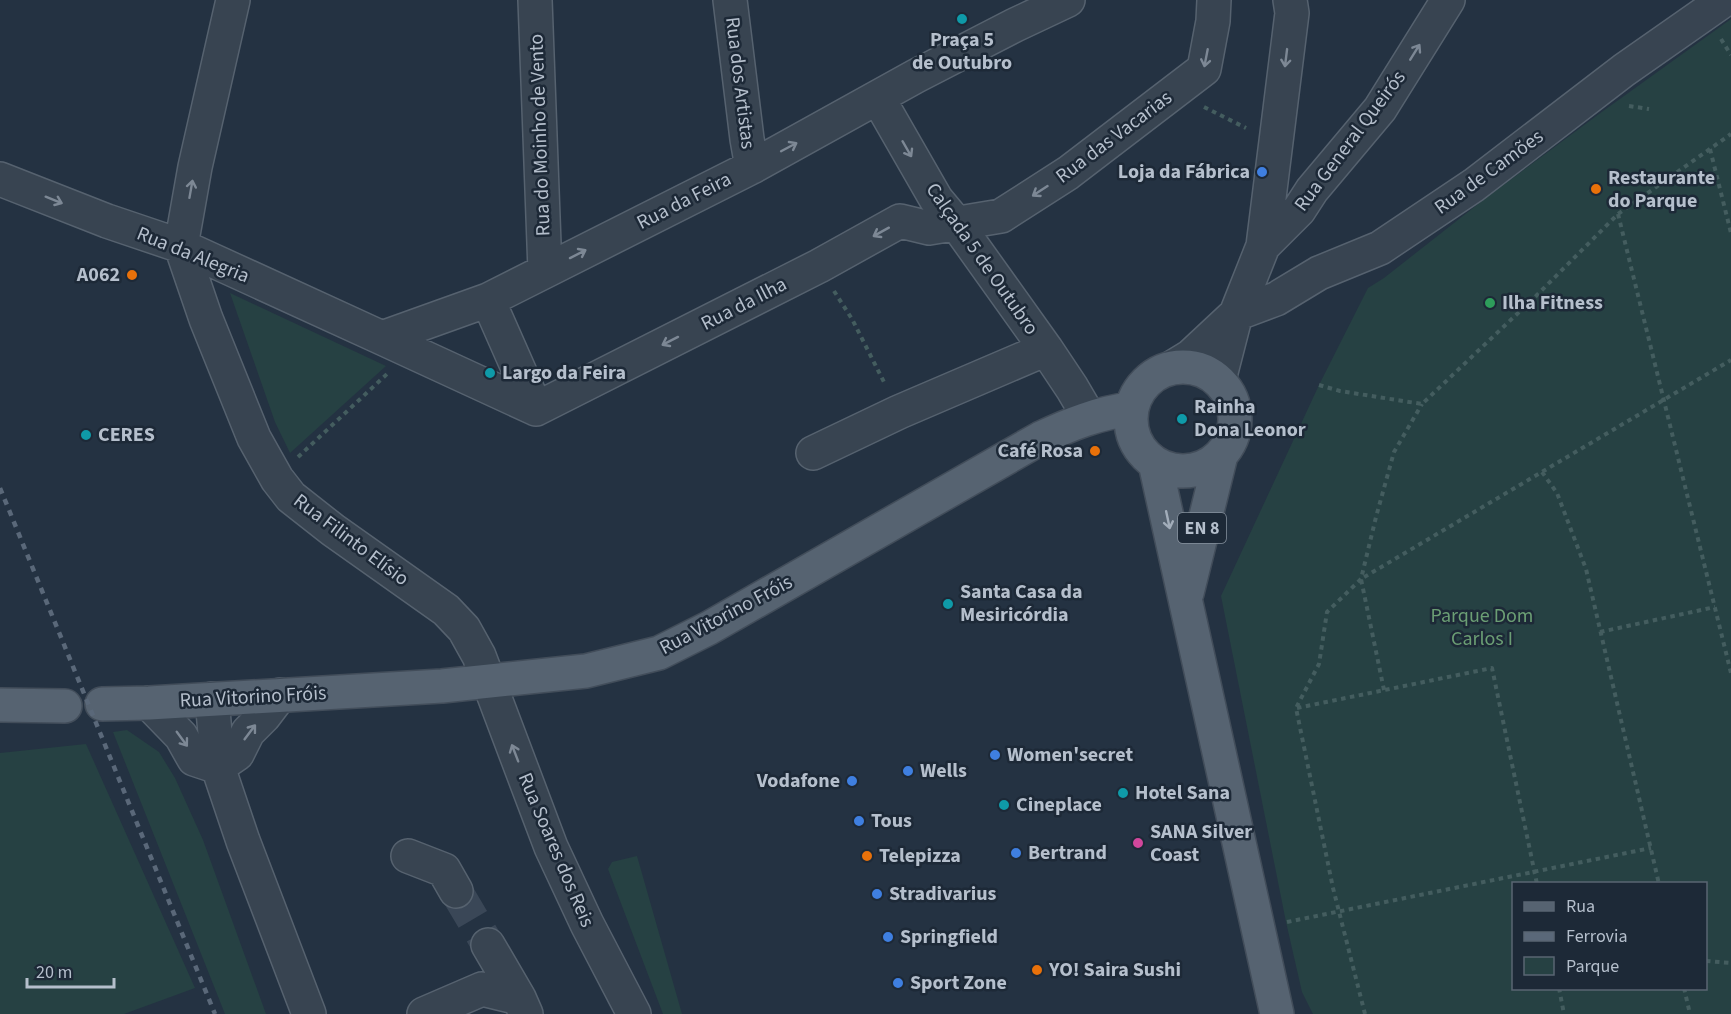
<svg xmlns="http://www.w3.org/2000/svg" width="1731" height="1014" font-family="'Source Sans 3',sans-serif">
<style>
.green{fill:#264143;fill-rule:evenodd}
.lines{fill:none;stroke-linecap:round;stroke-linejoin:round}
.minor-tunnel{stroke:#3a4757;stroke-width:33;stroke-dasharray:33 16;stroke-linecap:butt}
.minor-casing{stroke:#56626f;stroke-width:36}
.major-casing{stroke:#424d5a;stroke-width:36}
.path{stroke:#445d5f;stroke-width:4;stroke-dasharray:4.5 4.5;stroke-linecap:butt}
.minor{stroke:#384451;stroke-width:33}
.major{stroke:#566371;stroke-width:33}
.rail{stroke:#5a6879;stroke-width:4.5;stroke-dasharray:6 6;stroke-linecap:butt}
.oneway{stroke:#7d8895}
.oneway2{stroke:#a2adba}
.culture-dot{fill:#0f9aa8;stroke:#1d2937;stroke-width:2}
.shop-dot{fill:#3f7fe0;stroke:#1d2937;stroke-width:2}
.food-dot{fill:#e8710a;stroke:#1d2937;stroke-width:2}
.leisure-dot{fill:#2e9e5b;stroke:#1d2937;stroke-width:2}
.hotel-dot{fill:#d1479c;stroke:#1d2937;stroke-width:2}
.labels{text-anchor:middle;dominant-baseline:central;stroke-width:5;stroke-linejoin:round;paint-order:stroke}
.shield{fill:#1d2937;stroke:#87929f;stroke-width:1.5}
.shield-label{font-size:18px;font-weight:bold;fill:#b5bfcc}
.poi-label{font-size:20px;font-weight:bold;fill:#b5bfcc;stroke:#1d2937;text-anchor:start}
.street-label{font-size:20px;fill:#b5bfcc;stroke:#1d2937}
.park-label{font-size:20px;fill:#6b9e74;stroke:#1d2937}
</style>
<rect width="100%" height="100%" fill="#243242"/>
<path class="green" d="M 1731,19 L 1731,1014 L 1313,1014 L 1302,992 L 1286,922 L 1221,596 L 1319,385 L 1368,288 L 1384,278 L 1482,201 L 1599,114 ZM 1514,884 L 1706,884 L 1706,988 L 1514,988 Z
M 230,293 L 386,366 L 290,453 L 275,422 Z
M 127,730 L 159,752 L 175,778 L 203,840 L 266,1014 L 225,1014 L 113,732 Z
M 86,744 L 195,988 L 124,1014 L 0,1014 L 0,753 Z
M 637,856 L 682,1014 L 663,1014 L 608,869 L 612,862 Z"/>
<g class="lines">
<path class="minor-tunnel" d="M 456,891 L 488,945"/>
<g class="minor-casing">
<path id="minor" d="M 233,0 L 195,167 L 181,246 L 206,319 L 254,438 L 277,479 L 291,497 L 333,530 L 446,610 L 464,629 L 479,656 L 551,847 L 587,924 L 634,1014
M 535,0 L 545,271
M 730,0 L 747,139 L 752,167
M 878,98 L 936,199 L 956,223 L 1046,349 L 1072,388 L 1089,417
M 0,179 L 107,221 L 181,246 L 382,338
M 1263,246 L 1299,210 L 1312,190 L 1380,109 L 1448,0
M 488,300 L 536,409
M 1173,367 L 1191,356 L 1236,314 L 1276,299 L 1319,273 L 1380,248 L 1474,185 L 1624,70 L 1724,0
M 1219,380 L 1236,314 L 1263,246 L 1292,13 L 1290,0
M 536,409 L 382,338 L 488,300 L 752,167 L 916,76 L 1015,25 L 1068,0
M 536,409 L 819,266 L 900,221 L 929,228 L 1001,216 L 1068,173 L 1204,69 L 1213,21 L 1214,0
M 813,453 L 899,412 L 1046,349
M 212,699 L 218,767 L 243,841 L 309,1014
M 149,703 L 181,736 L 194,759 L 218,767
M 218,767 L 237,754 L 248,732 L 264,716 L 280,695
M 408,856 L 444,870 L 456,891
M 488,945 L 519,998
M 424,1014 L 482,989 L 519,998 L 526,1014"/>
</g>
<g class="major-casing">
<path id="major" d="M1131 419a52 52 0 1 1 104 0a52 52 0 1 1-104 0Z
M 1155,463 L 1277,1014
M 1187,593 L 1221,455
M 102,704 L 149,703 L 442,686 L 586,671 L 659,653 L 709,628 L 1041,438 C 1071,424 1098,413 1131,409
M 0,705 L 65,706"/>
</g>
<path class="path" d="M 1721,39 L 1731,55
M 1629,106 L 1649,109
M 1204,107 L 1246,128
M 1710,149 L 1731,233
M 1618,214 L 1731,673
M 834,291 L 852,319 L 885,384
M 1319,385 L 1340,391 L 1422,404 L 1536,296 L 1618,214 L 1731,134
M 298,457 L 387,374
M 1542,472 L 1557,493 L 1586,569 L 1659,884
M 1600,632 L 1715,607
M 1384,690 L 1361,579 L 1731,360
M 1297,708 L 1492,668 L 1537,884
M 1287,922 L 1651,848
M 1706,961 L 1731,963
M 1559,988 L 1564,1014
M 1684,988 L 1690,1014
M 1365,1014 L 1333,888 L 1296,708 L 1319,664 L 1327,612 L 1361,579 L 1376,517 L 1394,452 L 1422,404"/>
<use href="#minor" class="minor"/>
<use href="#major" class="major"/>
<path class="rail" d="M 0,488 L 215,1014"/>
</g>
<defs><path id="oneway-shaft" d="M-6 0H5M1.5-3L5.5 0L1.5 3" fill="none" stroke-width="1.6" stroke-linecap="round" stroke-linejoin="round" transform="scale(1.5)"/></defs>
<g class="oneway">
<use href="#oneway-shaft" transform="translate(1415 52) rotate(-58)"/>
<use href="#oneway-shaft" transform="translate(1206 58) rotate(101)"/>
<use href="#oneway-shaft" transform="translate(1286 58) rotate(97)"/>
<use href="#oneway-shaft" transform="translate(789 147) rotate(-28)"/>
<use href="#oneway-shaft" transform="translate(907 149) rotate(60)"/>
<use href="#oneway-shaft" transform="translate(191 189) rotate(-80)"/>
<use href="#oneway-shaft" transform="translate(1040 191) rotate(147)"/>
<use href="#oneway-shaft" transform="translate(54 200) rotate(22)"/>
<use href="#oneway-shaft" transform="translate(881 232) rotate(151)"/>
<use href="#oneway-shaft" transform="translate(578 254) rotate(-27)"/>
<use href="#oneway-shaft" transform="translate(670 341) rotate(153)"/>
<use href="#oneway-shaft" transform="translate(250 732) rotate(-53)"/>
<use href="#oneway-shaft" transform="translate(182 739) rotate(54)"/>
<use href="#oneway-shaft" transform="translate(515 753) rotate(-111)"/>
</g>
<use class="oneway2" href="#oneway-shaft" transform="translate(1168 520) rotate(78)"/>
<g class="culture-dot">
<circle cx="962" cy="19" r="6"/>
<circle cx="490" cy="373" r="6"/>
<circle cx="1182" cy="419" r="6"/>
<circle cx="86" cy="435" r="6"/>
<circle cx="948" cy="604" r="6"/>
<circle cx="1123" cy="793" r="6"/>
<circle cx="1004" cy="805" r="6"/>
</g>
<g class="shop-dot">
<circle cx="1262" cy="172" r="6"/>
<circle cx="995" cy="755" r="6"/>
<circle cx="908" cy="771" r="6"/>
<circle cx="852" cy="781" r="6"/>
<circle cx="859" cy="821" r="6"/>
<circle cx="1016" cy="853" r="6"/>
<circle cx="877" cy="894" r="6"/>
<circle cx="888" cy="937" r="6"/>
<circle cx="898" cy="983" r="6"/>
</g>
<g class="food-dot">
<circle cx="1596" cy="189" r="6"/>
<circle cx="132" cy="275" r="6"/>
<circle cx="1095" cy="451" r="6"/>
<circle cx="867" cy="856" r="6"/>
<circle cx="1037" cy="970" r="6"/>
</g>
<circle class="leisure-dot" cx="1490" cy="303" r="6"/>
<circle class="hotel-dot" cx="1138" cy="843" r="6"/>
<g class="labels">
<rect class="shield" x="1178" y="513" width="48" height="30" rx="4.5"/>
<g class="shield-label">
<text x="1202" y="528">EN 8</text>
</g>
<g class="poi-label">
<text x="962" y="40" text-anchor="middle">Praça 5<tspan x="962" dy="23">de Outubro</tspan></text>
<text x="1250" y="172" text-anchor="end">Loja da Fábrica</text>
<text x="1608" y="178">Restaurante<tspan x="1608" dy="23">do Parque</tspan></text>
<text x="120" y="275" text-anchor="end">A062</text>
<text x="1502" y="303">Ilha Fitness</text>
<text x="502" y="373">Largo da Feira</text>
<text x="1194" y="407">Rainha<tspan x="1194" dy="23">Dona Leonor</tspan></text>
<text x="98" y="435">CERES</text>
<text x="1083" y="451" text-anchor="end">Café Rosa</text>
<text x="960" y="592">Santa Casa da<tspan x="960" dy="23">Mesiricórdia</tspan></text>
<text x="1007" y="755">Women'secret</text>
<text x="920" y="771">Wells</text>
<text x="840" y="781" text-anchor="end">Vodafone</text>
<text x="1135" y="793">Hotel Sana</text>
<text x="1016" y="805">Cineplace</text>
<text x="871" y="821">Tous</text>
<text x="1150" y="832">SANA Silver<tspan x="1150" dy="23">Coast</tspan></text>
<text x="1028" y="853">Bertrand</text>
<text x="879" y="856">Telepizza</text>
<text x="889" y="894">Stradivarius</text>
<text x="900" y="937">Springfield</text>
<text x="1049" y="970">YO! Saira Sushi</text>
<text x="910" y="983">Sport Zone</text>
</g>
<g class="street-label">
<text transform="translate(740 83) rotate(83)">Rua dos Artistas</text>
<text transform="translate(540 135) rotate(-92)">Rua do Moinho de Vento</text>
<text transform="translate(1114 137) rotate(-37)">Rua das Vacarias</text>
<text transform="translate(1350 141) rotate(-53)">Rua General Queirós</text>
<text transform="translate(1489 172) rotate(-36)">Rua de Camões</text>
<text transform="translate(684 201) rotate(-27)">Rua da Feira</text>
<text transform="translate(193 255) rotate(22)">Rua da Alegria</text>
<text transform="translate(982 259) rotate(55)">Calçada 5 de Outubro</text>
<text transform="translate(744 304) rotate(-27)">Rua da Ilha</text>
<text transform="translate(351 540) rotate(37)">Rua Filinto Elísio</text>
<text transform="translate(726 615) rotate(-28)">Rua Vitorino Fróis</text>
<text transform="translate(253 697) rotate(-3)">Rua Vitorino Fróis</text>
<text transform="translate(556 850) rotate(67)">Rua Soares dos Reis</text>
</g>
<g class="park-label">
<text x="1482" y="616">Parque Dom<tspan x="1482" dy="23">Carlos I</tspan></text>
</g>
</g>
<rect x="1512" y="882" width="195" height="108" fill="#1d2937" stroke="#5a6573" stroke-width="1.5"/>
<rect x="1524" y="902" width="30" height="9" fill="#566371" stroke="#5a6573" stroke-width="1.5"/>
<text x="1566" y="912" font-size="18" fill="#b5bfcc">Rua</text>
<rect x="1524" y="932" width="30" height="9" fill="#5a6879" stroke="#5a6573" stroke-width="1.5"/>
<text x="1566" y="942" font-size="18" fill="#b5bfcc">Ferrovia</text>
<rect x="1524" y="957" width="30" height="18" fill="#264143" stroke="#5a6573" stroke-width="1.5"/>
<text x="1566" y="972" font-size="18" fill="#b5bfcc">Parque</text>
<path d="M27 978v9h87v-9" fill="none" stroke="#b5bfcc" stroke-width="3"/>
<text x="36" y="978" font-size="18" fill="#b5bfcc" stroke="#1d2937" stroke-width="4.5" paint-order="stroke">20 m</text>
</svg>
